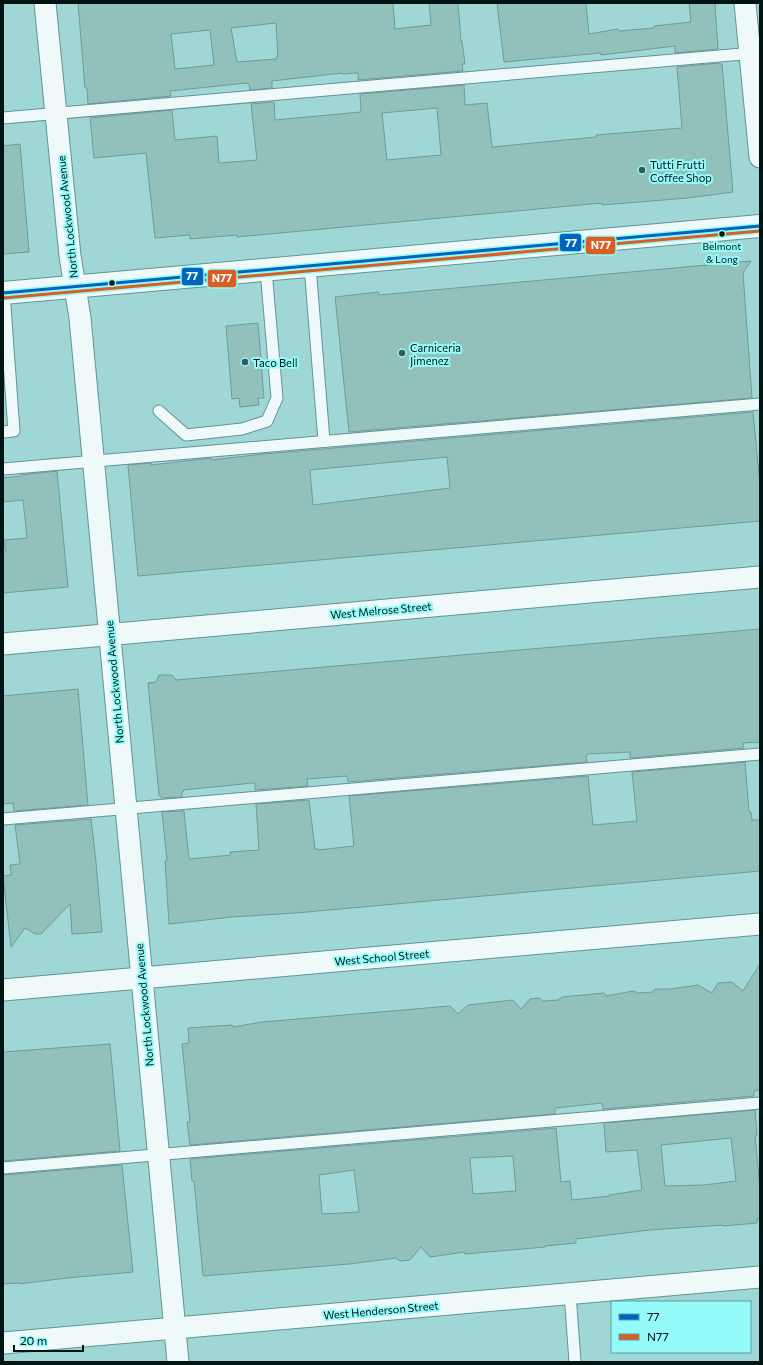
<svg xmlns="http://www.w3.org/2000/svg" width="763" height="1365" font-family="Commissioner,sans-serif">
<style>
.building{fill:#92c0bb;stroke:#6f9c97;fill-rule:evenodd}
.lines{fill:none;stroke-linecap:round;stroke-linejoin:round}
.service-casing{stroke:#629494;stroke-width:13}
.minor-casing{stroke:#629494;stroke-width:23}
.secondary-casing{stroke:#629494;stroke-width:24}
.service{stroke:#f0f9f9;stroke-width:11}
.minor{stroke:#f0f9f9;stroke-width:21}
.secondary{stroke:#f0f9f9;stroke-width:22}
.bus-1-casing{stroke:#94fbfa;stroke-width:6}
.bus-2-casing{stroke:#94fbfa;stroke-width:6}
.bus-1{stroke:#0065bd;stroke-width:3}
.bus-2{stroke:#da5d21;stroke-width:3}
.poi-dot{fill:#375858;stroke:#94fbfa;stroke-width:1.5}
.bus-dot{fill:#001414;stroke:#94fbfa;stroke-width:1.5}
.labels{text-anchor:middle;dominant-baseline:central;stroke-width:4;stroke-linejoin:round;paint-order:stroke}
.bus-label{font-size:10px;fill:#001414;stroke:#94fbfa}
.poi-label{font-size:11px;fill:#001414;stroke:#94fbfa;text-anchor:start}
.street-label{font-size:11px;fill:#001414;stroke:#94fbfa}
.line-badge{stroke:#94fbfa;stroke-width:1.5}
.badge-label{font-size:11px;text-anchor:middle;font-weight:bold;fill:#fff}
</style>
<rect width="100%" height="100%" fill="#9ed7d6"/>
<path class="building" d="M 78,3 L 393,3 L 395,29 L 431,25 L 429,3 L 458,3 L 461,41 L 462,41 L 465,64 L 462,64 L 463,71 L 358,80 L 358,73 L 342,74 L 342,73 L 272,81 L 272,88 L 250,90 L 249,84 L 248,84 L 247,83 L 170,91 L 171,96 L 88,104 L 87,88 L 85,88 ZM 276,23 L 278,57 L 276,57 L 276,59 L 237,62 L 231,28 ZM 210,30 L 214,65 L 175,69 L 171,34 Z
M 497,3 L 586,3 L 589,34 L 618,29 L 618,31 L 654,28 L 654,26 L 691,22 L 689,3 L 715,3 L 718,49 L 675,53 L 675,46 L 601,55 L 601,53 L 504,62 Z
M 719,63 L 719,64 L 722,64 L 733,192 L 688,198 L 602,205 L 602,203 L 237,237 L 237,235 L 190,239 L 190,235 L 155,238 L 146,153 L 94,158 L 90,118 L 172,110 L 175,140 L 217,136 L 219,163 L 257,160 L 251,104 L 274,102 L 275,120 L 361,112 L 360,94 L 464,85 L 465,105 L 487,103 L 492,147 L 596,137 L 596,135 L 682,128 L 677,67 ZM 437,108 L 441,155 L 387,160 L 382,113 Z
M 20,144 L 29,252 L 3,254 L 3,146 Z
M 751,261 L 743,273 L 752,398 L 349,432 L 335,297 L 378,292 L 379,295 Z
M 258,323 L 264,398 L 258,398 L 259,405 L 240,407 L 239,398 L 232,399 L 226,326 Z
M 753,412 L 760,485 L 760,521 L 138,576 L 128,465 L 151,463 L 151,465 L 211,458 L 211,460 L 264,454 ZM 447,457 L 450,488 L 313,505 L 310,470 Z
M 57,471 L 68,587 L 3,593 L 3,552 L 6,552 L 4,540 L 27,538 L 23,500 L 3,502 L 3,478 L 21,476 L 21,475 Z
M 760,629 L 760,742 L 743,743 L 744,748 L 630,758 L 630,752 L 588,754 L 586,756 L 587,762 L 348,782 L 347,776 L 307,779 L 308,786 L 255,790 L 255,783 L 253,783 L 183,790 L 184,791 L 182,792 L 182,797 L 161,798 L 159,794 L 148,683 L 156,682 L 159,675 L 172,675 L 176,680 Z
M 78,689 L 88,805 L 14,811 L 13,803 L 3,804 L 3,696 Z
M 745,762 L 749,812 L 751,812 L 752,820 L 760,820 L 760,871 L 296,913 L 232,917 L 169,924 L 165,861 L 167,861 L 162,812 L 184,811 L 189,859 L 231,855 L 230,852 L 259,850 L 256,804 L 309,800 L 315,849 L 318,849 L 318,850 L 354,846 L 349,796 L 588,776 L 593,825 L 617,823 L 637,821 L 632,772 Z
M 91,819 L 96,862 L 102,932 L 72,934 L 70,904 L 41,934 L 35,934 L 25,928 L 11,947 L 3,876 L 11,875 L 10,865 L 20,864 L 15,825 Z
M 760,964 L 760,1090 L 754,1091 L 754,1096 L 603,1109 L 602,1103 L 555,1108 L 555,1114 L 190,1145 L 187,1122 L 190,1122 L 182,1044 L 189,1043 L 188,1028 L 232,1025 L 233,1027 L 262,1022 L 450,1006 L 458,1014 L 468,1005 L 513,1000 L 521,1009 L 530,999 L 539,998 L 543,1001 L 558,1000 L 562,997 L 604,993 L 606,996 L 633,991 L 638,993 L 653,992 L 655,989 L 671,989 L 698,985 L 712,993 L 718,983 L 732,982 L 743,991 Z
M 110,1044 L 120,1151 L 3,1161 L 3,1052 Z
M 755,1110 L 757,1136 L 755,1136 L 760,1188 L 760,1219 L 757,1219 L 757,1223 L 723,1226 L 723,1225 L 650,1230 L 576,1239 L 576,1243 L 545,1246 L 545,1247 L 465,1254 L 465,1252 L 430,1257 L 421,1247 L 410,1260 L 400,1261 L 396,1258 L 349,1264 L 203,1276 L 194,1181 L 192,1181 L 190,1159 L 556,1128 L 561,1182 L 570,1181 L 572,1200 L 610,1196 L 609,1195 L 642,1190 L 637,1150 L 606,1152 L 604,1123 ZM 731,1138 L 736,1181 L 704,1185 L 665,1186 L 661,1145 ZM 513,1156 L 516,1191 L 473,1194 L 470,1158 ZM 354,1170 L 359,1212 L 322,1214 L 319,1175 Z
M 122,1165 L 133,1272 L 67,1278 L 19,1284 L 18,1283 L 3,1284 L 3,1175 Z"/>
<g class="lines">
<g class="service-casing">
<path id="service" d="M 3,118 L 754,53
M 310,266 L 324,441
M 159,411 L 186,435 L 242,429 L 267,421 L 277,398 L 266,270
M 3,432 L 14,431 L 4,293
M 3,469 L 760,404
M 3,819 L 760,754
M 3,1168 L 760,1103
M 570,1293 L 575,1362"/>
</g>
<g class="minor-casing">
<path id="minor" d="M 45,3 L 70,256 L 80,318 L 178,1362
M 745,3 L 760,157
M 3,644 L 760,577
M 3,990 L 760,924
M 3,1343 L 760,1277"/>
</g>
<g class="secondary-casing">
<path id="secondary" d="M 3,293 L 760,226"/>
</g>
<use href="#service" class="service"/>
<use href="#minor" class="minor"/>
<use href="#secondary" class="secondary"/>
<g class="bus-1-casing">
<path id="bus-1" d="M 3,293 L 760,226"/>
</g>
<g class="bus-2-casing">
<path id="bus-2" d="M 3,298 L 760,231"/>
</g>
<use href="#bus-1" class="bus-1"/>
<use href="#bus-2" class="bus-2"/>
</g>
<g class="poi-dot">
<circle cx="642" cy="170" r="4"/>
<circle cx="402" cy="353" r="4"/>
<circle cx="245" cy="362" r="4"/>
</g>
<g class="bus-dot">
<circle cx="722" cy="234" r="3.5"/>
<circle cx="112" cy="283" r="3.5"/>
</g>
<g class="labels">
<g class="bus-label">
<text x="722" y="246">Belmont<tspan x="722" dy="13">&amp; Long</tspan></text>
</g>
<g class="poi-label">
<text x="650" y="164">Tutti Frutti<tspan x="650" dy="13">Coffee Shop</tspan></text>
<text x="410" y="347">Carniceria<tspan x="410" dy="13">Jimenez</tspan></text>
<text x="253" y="362">Taco Bell</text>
</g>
<g class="street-label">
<text transform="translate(67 217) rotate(-96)">North Lockwood Avenue</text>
<text transform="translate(381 610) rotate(-5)">West Melrose Street</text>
<text transform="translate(114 682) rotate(-95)">North Lockwood Avenue</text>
<text transform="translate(382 957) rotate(-5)">West School Street</text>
<text transform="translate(144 1005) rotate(-95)">North Lockwood Avenue</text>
<text transform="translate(381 1310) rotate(-5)">West Henderson Street</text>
</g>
</g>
<g class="line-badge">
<rect x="559" y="233" width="23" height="19" rx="4" fill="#0065bd"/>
<rect x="585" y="236" width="31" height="19" rx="4" fill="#da5d21"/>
<rect x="181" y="267" width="23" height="19" rx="4" fill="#0065bd"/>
<rect x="207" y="269" width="30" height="19" rx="4" fill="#da5d21"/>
</g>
<g class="badge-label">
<text x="571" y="247">77</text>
<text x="601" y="249">N77</text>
<text x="192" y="280">77</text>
<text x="222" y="282">N77</text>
</g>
<rect width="763" height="1365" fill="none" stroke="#001414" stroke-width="8"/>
<rect x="611" y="1301" width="140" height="52" fill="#94fbfa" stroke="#599f9e"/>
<rect x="619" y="1314" width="20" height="6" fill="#0065bd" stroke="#599f9e"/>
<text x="647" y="1321" font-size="12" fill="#001414">77</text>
<rect x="619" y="1334" width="20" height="6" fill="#da5d21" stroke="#599f9e"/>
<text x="647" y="1341" font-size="12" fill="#001414">N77</text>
<path d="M14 1345v6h69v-6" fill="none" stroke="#001414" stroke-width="2"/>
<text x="20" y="1345" font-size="12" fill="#001414" stroke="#94fbfa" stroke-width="3" paint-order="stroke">20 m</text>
</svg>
